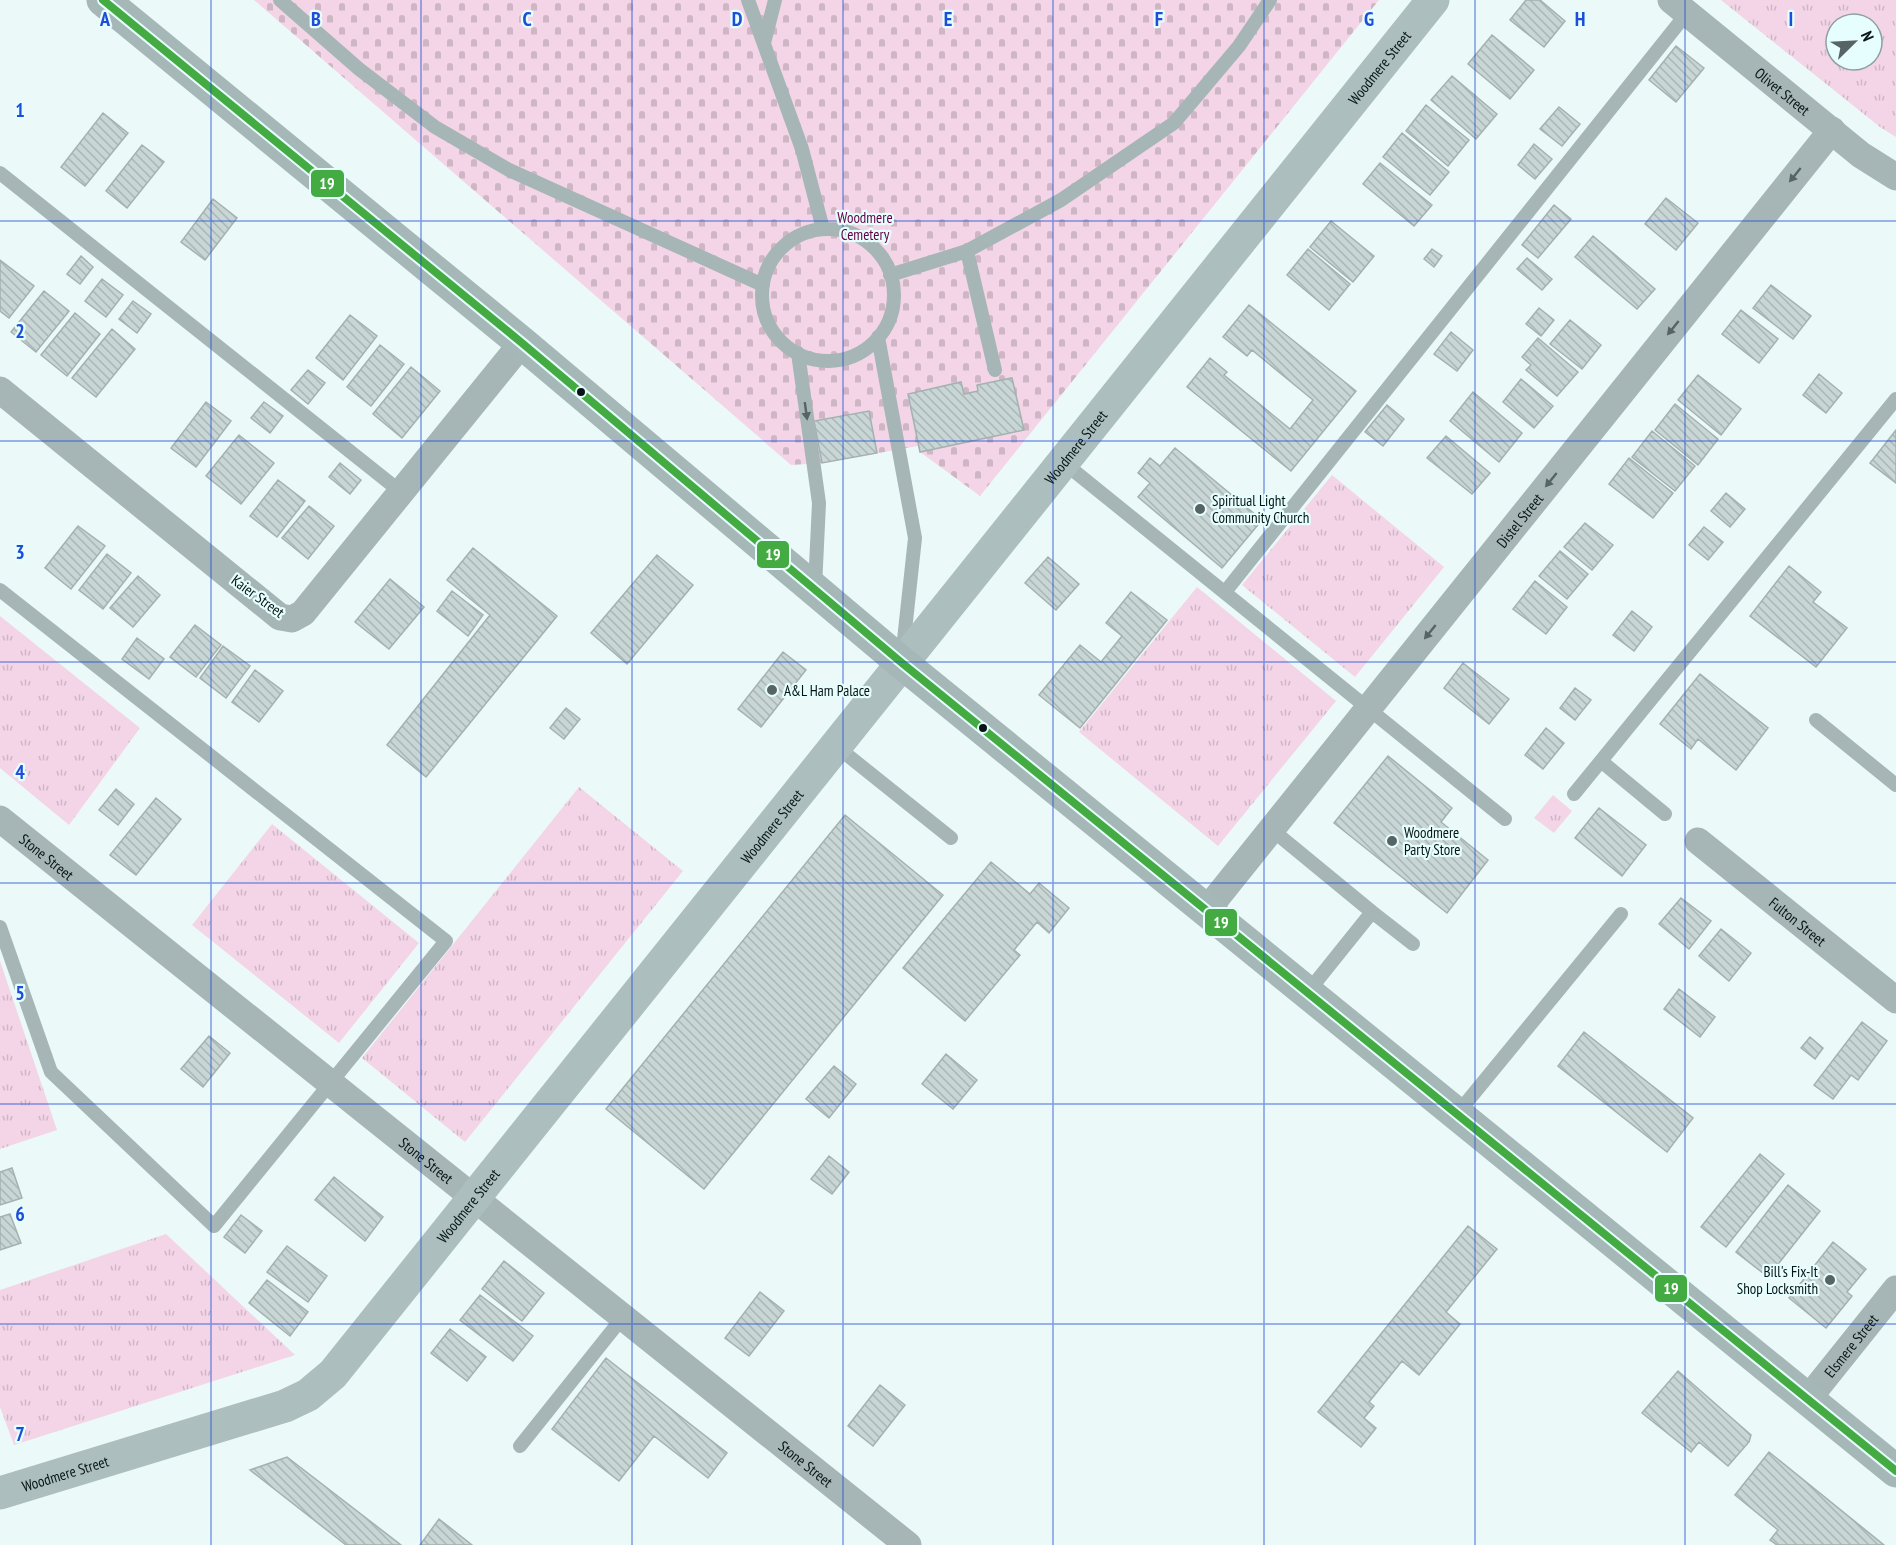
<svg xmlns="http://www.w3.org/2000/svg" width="1896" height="1545" font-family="'PT Sans Narrow',sans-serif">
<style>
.grass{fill:url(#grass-tufts);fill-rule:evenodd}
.cemetery{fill:url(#cemetery-stones)}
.building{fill:url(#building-back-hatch);stroke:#a4b1b1;stroke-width:1.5}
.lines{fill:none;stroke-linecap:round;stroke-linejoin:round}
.lane{stroke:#a6b5b5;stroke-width:14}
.street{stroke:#a6b5b5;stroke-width:27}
.secondary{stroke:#acbebe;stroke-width:33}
.primary{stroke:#a5b7b7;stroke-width:33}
.bus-1-casing{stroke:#e7fefe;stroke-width:12}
.bus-1{stroke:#44aa42;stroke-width:8}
.oneway{fill:#566465}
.grid{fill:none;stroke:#1d4ed8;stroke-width:1.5;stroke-opacity:0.55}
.bus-dot{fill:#071415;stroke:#e7fefe;stroke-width:2}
.poi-dot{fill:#576465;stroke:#e7fefe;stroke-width:2}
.labels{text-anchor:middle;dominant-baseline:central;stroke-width:4.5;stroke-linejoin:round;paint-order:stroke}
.street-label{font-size:15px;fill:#071415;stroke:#e7fefe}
.park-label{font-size:15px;fill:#650045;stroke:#e7fefe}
.poi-label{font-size:15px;fill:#071415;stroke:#e7fefe;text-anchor:start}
.grid-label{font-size:20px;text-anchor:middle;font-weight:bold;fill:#1d4ed8;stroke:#e7fefe;stroke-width:4.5;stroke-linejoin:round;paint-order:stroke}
.line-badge{stroke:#e7fefe;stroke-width:2}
.badge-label{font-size:16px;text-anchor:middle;font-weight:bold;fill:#fff}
</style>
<defs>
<pattern id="grass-tufts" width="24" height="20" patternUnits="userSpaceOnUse" patternTransform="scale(1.5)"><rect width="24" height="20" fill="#f3d5e7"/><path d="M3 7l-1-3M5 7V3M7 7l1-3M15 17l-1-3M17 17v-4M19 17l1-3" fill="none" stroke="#cfb6c5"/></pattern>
<pattern id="cemetery-stones" width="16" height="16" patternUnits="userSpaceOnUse" patternTransform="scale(1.5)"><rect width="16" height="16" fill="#f3d5e7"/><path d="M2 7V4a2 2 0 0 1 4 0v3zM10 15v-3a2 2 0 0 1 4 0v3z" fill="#cfb6c5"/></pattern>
<pattern id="building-back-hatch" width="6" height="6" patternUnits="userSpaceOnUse" patternTransform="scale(1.5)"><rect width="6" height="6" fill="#c9d6d6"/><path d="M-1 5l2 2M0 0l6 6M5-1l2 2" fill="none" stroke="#abb7b7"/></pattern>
</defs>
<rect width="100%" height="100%" fill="#ecf9f9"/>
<path class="grass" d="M 1721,0 L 1896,0 L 1896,137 L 1880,127 ZM 1836,24 L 1872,24 L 1872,60 L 1836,60 Z
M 1332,475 L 1444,567 L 1355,677 L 1242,585 Z
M 1197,587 L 1336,701 L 1218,846 L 1079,732 Z
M 0,616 L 140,728 L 69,825 L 0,768 Z
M 579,787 L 683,871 L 465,1142 L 362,1058 Z
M 1553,795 L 1572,811 L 1554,833 L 1534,818 Z
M 272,824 L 419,943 L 339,1043 L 192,925 Z
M 0,961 L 57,1130 L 0,1149 Z
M 166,1234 L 295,1355 L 14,1445 L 0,1407 L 0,1290 Z"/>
<path class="cemetery" d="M 254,0 L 1379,0 L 980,496 L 920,452 L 918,446 L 822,463 L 791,465 Z"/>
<path class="building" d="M 1526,0 L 1540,0 L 1565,21 L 1544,47 L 1510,20 Z
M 1492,35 L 1534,70 L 1510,99 L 1468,64 Z
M 1676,46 L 1704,68 L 1676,102 L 1649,80 Z
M 1452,76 L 1497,114 L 1476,139 L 1431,100 Z
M 1426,105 L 1469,140 L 1448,166 L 1406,131 Z
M 1559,107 L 1580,124 L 1562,146 L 1540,129 Z
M 103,113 L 128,133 L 85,186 L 61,167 Z
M 1402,133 L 1449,172 L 1430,195 L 1383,157 Z
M 1534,144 L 1552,159 L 1535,179 L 1518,165 Z
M 142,145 L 164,162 L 127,208 L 106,191 Z
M 1380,163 L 1432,205 L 1414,226 L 1363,184 Z
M 1666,198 L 1698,223 L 1676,250 L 1645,224 Z
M 213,199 L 237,218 L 205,260 L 181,242 Z
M 1554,205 L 1571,219 L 1538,258 L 1522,245 Z
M 1331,221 L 1374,256 L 1353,282 L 1310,247 Z
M 1593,236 L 1655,289 L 1637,309 L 1575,257 Z
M 1308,249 L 1350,284 L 1329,310 L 1287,275 Z
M 1432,249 L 1442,256 L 1434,267 L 1424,259 Z
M 81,256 L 93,267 L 80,284 L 67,274 Z
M 1527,258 L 1552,279 L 1542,290 L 1517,269 Z
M 0,260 L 34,286 L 9,318 L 0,311 Z
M 102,279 L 123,295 L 106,317 L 85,301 Z
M 1771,285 L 1811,316 L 1793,339 L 1753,308 Z
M 44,291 L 69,311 L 36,352 L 11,332 Z
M 133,301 L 151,314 L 137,333 L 119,319 Z
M 1249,305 L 1356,391 L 1291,471 L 1187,387 L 1210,358 L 1227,372 L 1224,375 L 1290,429 L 1313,400 L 1252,350 L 1247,356 L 1223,337 Z
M 1539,308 L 1554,320 L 1541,336 L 1526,324 Z
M 1741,310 L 1778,339 L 1759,363 L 1722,334 Z
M 75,313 L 100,334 L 67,376 L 41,355 Z
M 350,315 L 377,336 L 343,380 L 316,358 Z
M 1570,320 L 1601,345 L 1582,369 L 1550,344 Z
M 112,329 L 135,349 L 96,397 L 72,378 Z
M 1451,332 L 1473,350 L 1457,371 L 1434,354 Z
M 1538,338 L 1578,372 L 1557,396 L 1526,370 L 1531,365 L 1522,357 Z
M 380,345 L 404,364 L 371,406 L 347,387 Z
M 411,367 L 440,391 L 402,438 L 373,414 Z
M 308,370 L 325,383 L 308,404 L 291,390 Z
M 1819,374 L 1842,393 L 1826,413 L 1803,395 Z
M 1698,375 L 1741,409 L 1721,435 L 1678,400 Z
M 1012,378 L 1024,430 L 920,452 L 908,394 L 961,382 L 964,394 L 978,391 L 977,385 Z
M 1521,379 L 1553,406 L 1534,428 L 1503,402 Z
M 1473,392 L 1522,433 L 1499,462 L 1450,421 Z
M 206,402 L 231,421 L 196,467 L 171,448 Z
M 264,402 L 283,416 L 270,433 L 251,418 Z
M 1675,404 L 1718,439 L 1698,465 L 1655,430 Z
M 1387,405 L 1404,419 L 1383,446 L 1365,432 Z
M 869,411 L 877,453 L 822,463 L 814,421 Z
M 1896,430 L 1896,483 L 1870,463 Z
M 1652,431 L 1695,466 L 1675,491 L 1632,457 Z
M 239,435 L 274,463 L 241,504 L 206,476 Z
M 1446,436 L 1490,473 L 1472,494 L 1427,458 Z
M 1175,448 L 1262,520 L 1222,568 L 1138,497 L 1150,483 L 1138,473 L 1150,458 L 1160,466 Z
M 1629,458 L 1673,493 L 1653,518 L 1609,484 Z
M 340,463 L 361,480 L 350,494 L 329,477 Z
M 278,480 L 305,501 L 277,537 L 250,516 Z
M 1726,493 L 1745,509 L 1730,527 L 1711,511 Z
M 309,506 L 334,526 L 308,559 L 282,538 Z
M 1585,523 L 1613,545 L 1592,570 L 1564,547 Z
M 78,526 L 105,546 L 71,589 L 45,568 Z
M 1704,527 L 1723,542 L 1708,560 L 1689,545 Z
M 473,548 L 557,616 L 426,777 L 387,745 L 490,615 L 447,580 Z
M 1560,551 L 1588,574 L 1567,599 L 1539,576 Z
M 107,554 L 131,573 L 103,609 L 79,590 Z
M 657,555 L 693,585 L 627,664 L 591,633 Z
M 1048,557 L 1079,584 L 1056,610 L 1025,583 Z
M 1789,566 L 1821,592 L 1813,602 L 1847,628 L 1816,667 L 1750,616 Z
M 138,576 L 160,595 L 133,627 L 110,608 Z
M 390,579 L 424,607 L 389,649 L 355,622 Z
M 1535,581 L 1567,607 L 1546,634 L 1513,609 Z
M 452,591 L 483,615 L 468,636 L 437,611 Z
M 1131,592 L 1167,620 L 1080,728 L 1039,695 L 1080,645 L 1101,662 L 1122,636 L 1106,623 Z
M 1632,611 L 1652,627 L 1634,651 L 1613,635 Z
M 195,625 L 221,645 L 196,677 L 170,657 Z
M 137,638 L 164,659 L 149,679 L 122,659 Z
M 223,646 L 250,666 L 226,698 L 200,678 Z
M 783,652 L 806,670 L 761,727 L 738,709 Z
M 1463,663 L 1509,699 L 1489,724 L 1444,688 Z
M 255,670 L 283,691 L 259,722 L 232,702 Z
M 1700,674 L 1768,728 L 1736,770 L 1698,739 L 1691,749 L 1660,724 Z
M 1575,688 L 1591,700 L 1575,720 L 1560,708 Z
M 566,708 L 580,719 L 564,739 L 550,728 Z
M 1546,728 L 1564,743 L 1543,769 L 1525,755 Z
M 1388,756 L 1452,808 L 1441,822 L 1488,860 L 1447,913 L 1334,823 Z
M 116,789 L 134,804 L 118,825 L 99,810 Z
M 156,798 L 181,819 L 136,875 L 110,855 Z
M 1599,808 L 1646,845 L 1622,876 L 1575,838 Z
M 845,815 L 943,895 L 704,1189 L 606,1109 Z
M 991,862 L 1030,894 L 1039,883 L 1069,908 L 1049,933 L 1037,922 L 1014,950 L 1020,955 L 965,1021 L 903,968 Z
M 1681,898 L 1711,921 L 1689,949 L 1659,924 Z
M 1721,929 L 1751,953 L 1729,981 L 1699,956 Z
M 1679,989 L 1715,1017 L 1700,1037 L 1664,1009 Z
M 1862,1022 L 1887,1041 L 1858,1080 L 1851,1075 L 1833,1099 L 1814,1085 Z
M 1584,1032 L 1693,1118 L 1667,1152 L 1558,1066 Z
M 209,1036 L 230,1053 L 203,1087 L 181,1069 Z
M 1810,1037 L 1823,1048 L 1815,1059 L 1801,1048 Z
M 946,1054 L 977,1080 L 953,1109 L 922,1084 Z
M 834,1066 L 856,1084 L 829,1118 L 806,1099 Z
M 1760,1154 L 1784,1174 L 1726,1247 L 1701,1227 Z
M 829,1156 L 849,1172 L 832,1194 L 811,1179 Z
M 12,1168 L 22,1198 L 0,1205 L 0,1172 Z
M 334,1177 L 383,1217 L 365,1241 L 315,1200 Z
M 1788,1185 L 1820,1211 L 1768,1277 L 1736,1252 Z
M 10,1214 L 21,1243 L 0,1250 L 0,1217 Z
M 241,1215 L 262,1231 L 245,1253 L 224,1237 Z
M 1468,1226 L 1497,1249 L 1446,1312 L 1460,1324 L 1419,1375 L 1402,1361 L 1369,1402 L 1374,1406 L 1364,1418 L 1376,1428 L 1361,1447 L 1318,1412 Z
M 1833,1242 L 1866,1269 L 1847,1292 L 1852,1296 L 1826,1328 L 1789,1298 Z
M 287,1246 L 327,1276 L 308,1302 L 267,1272 Z
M 504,1261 L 544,1293 L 522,1321 L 482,1289 Z
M 267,1280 L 308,1312 L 290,1336 L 249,1303 Z
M 760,1292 L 784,1311 L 749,1356 L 725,1338 Z
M 480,1295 L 533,1336 L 513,1361 L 460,1320 Z
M 450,1329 L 486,1357 L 467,1381 L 431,1353 Z
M 606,1358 L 727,1453 L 708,1478 L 654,1436 L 619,1481 L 552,1429 Z
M 1678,1371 L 1751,1435 L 1749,1442 L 1728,1466 L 1699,1442 L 1691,1452 L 1642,1413 Z
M 880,1385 L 905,1405 L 873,1446 L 848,1426 Z
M 1769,1452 L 1884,1545 L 1777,1545 L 1770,1540 L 1778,1530 L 1735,1495 Z
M 287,1457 L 401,1545 L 346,1545 L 250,1470 Z
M 439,1519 L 472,1545 L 420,1545 Z"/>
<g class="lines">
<path class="lane" d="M 280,0 L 359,69 L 435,127 L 509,170 L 763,285
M 748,0 L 802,149 L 823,229
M 764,43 L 775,0
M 0,173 L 401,492
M762 295a66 66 0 1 1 132 0a66 66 0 1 1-132 0Z
M 967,251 L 995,370
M 890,275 L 967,251 L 1061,200 L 1174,123 L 1239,46 L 1270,0
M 878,337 L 915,538 L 903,649
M 798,353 L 819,503 L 815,587
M 1063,462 L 1505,819
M 0,590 L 446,941 L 214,1226 L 51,1072 L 0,927
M 1225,592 L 1687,13
M 1816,720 L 1896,785
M 836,746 L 951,838
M 1601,761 L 1665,814
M 1574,794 L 1896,399
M 1271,829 L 1372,912
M 1307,993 L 1372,912 L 1413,944
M 1457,1114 L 1621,914
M 520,1446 L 623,1317"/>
<g class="street">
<path id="s1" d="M 1671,0 L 1861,155 L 1896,177"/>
<path d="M 0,390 L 280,617 L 292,619 L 303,613 L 522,343"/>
<path id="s2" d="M 0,819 L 908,1545"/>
<path id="s3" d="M 1698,841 L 1896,1000"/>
<path id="s4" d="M 1206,911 L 1832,130"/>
<path id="s5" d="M 1807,1400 L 1896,1289"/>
</g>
<path class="secondary" id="s6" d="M 0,1493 L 285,1406 L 308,1395 L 333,1374 L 1433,0"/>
<path class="primary" d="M 103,0 L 522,343 L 902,663 L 1896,1471"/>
<g class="bus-1-casing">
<path id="bus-1" d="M 103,0 L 522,343 L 902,663 L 1896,1471"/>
</g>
<use href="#bus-1" class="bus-1"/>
</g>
<defs><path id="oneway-solid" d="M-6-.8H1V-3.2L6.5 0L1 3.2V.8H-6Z" transform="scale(1.5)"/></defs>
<g class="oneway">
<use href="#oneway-solid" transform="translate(1795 175) rotate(129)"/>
<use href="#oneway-solid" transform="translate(1673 328) rotate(129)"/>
<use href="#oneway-solid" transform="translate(806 411) rotate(82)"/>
<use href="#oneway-solid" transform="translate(1551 480) rotate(129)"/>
<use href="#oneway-solid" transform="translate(1430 632) rotate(129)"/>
</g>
<path class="grid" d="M 211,0 L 211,1545M 421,0 L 421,1545M 632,0 L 632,1545M 843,0 L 843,1545M 1053,0 L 1053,1545M 1264,0 L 1264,1545M 1475,0 L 1475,1545M 1685,0 L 1685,1545M 0,221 L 1896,221M 0,441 L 1896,441M 0,662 L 1896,662M 0,883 L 1896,883M 0,1104 L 1896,1104M 0,1324 L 1896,1324"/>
<g class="bus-dot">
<circle cx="581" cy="392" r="5"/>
<circle cx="983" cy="728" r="5"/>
</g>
<g class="poi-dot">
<circle cx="1200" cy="509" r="6"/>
<circle cx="772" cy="690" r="6"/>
<circle cx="1392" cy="841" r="6"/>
<circle cx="1830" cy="1280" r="6"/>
</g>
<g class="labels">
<g class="street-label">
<text stroke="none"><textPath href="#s6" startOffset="2030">Woodmere Street</textPath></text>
<text stroke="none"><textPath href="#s1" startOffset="144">Olivet Street</textPath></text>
<text stroke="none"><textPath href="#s6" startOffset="1544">Woodmere Street</textPath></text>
<text stroke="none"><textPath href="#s4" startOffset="501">Distel Street</textPath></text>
<text transform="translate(258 596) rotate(36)">Kaier Street</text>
<text stroke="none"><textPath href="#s6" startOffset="1058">Woodmere Street</textPath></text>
<text stroke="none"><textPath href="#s2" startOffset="60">Stone Street</textPath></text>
<text stroke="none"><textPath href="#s3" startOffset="128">Fulton Street</textPath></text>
<text stroke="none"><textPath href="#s2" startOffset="546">Stone Street</textPath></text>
<text stroke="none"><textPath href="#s6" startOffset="572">Woodmere Street</textPath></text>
<text stroke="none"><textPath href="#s5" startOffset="70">Elsmere Street</textPath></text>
<text stroke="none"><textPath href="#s2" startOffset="1032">Stone Street</textPath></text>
<text stroke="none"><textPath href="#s6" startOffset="68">Woodmere Street</textPath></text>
</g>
<g class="park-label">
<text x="865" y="217">Woodmere<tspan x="865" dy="17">Cemetery</tspan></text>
</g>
<g class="poi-label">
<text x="1212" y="500">Spiritual Light<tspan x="1212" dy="17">Community Church</tspan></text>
<text x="784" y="690">A&amp;L Ham Palace</text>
<text x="1404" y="832">Woodmere<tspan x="1404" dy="17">Party Store</tspan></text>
<text x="1818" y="1271" text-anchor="end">Bill's Fix-It<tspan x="1818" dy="17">Shop Locksmith</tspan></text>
</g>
</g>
<g class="grid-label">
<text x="105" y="26">A</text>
<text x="316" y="26">B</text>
<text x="527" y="26">C</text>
<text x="737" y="26">D</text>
<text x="948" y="26">E</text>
<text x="1159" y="26">F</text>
<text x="1369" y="26">G</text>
<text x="1580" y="26">H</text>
<text x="1791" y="26">I</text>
<text x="20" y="117">1</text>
<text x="20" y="338">2</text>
<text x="20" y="559">3</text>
<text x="20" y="779">4</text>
<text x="20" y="1000">5</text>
<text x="20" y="1221">6</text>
<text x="20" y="1441">7</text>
</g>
<g class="line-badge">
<rect x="310" y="169" width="35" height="29" rx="6" fill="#44aa42"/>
<rect x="756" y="540" width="34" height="29" rx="6" fill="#44aa42"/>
<rect x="1204" y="908" width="34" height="29" rx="6" fill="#44aa42"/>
<rect x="1654" y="1274" width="34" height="29" rx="6" fill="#44aa42"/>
</g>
<g class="badge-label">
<text x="327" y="189">19</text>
<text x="773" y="560">19</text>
<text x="1221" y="928">19</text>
<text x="1671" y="1294">19</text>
</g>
<g transform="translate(1854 42) rotate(66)"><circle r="28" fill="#e7fefe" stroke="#8da0a1" stroke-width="1.5"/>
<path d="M0-4.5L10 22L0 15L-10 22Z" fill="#576465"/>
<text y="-9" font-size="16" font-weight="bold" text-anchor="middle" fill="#071415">N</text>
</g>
</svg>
